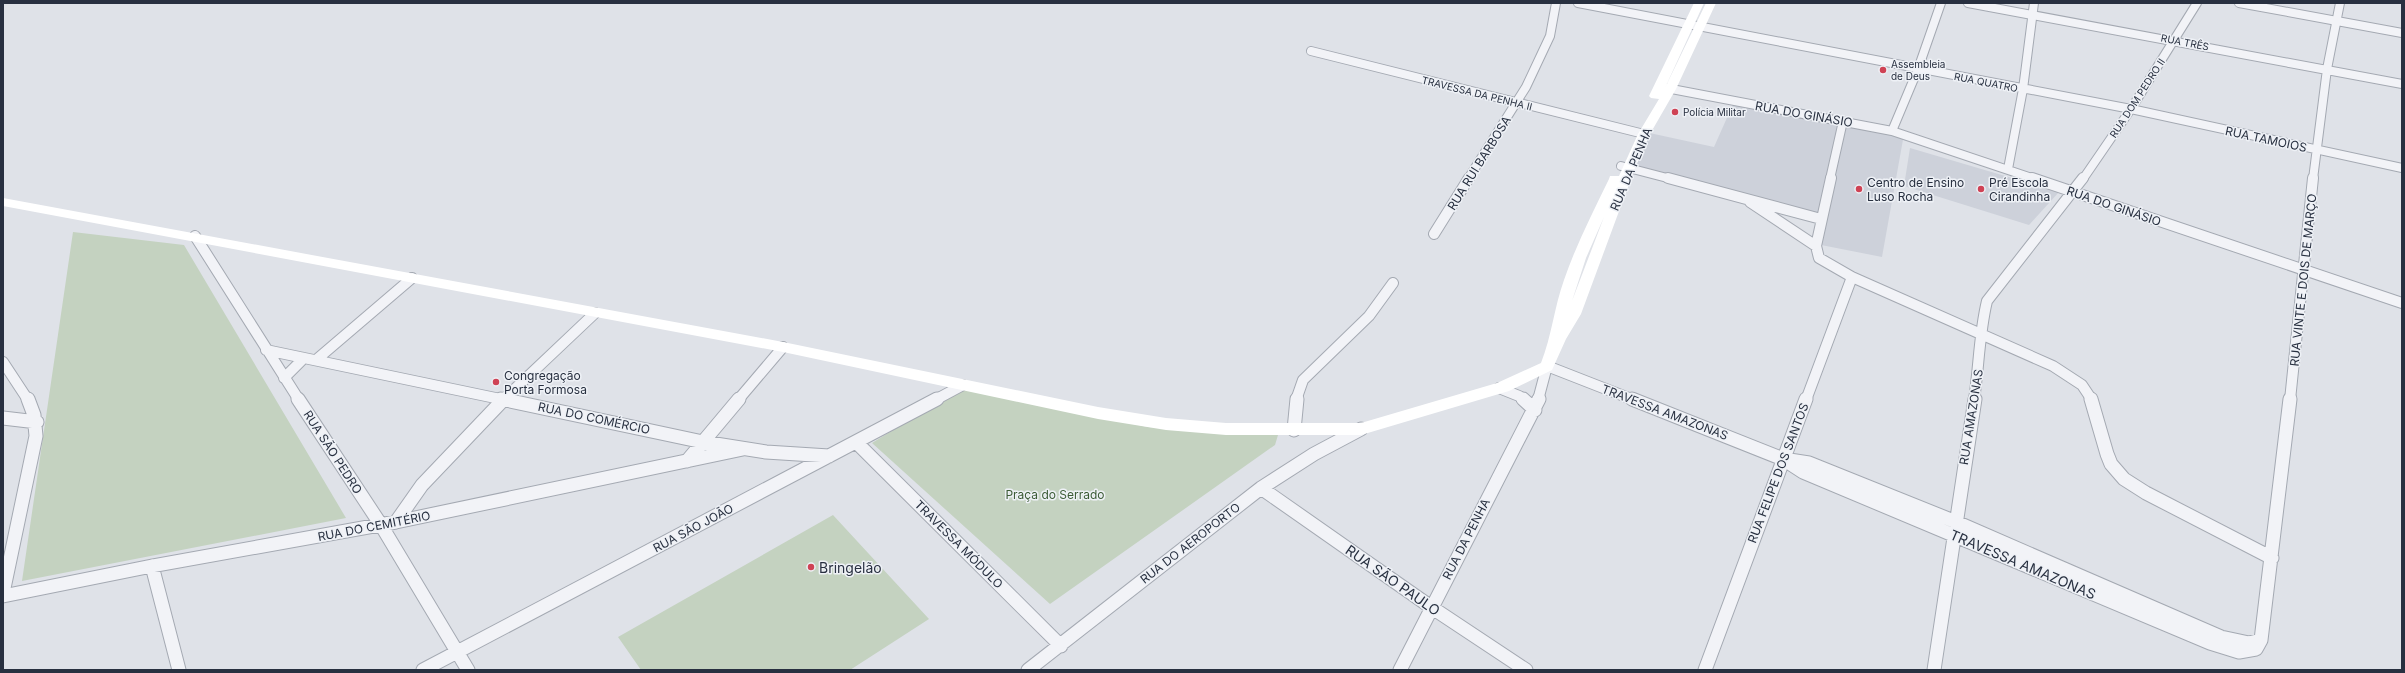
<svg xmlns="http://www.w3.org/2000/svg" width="2405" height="673" font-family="Inter,sans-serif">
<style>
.built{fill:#cdd1da}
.green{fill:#c4d2c0}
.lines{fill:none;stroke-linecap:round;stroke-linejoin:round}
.street-far2-casing{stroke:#a4a9b2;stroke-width:10}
.street-far1-casing{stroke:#a4a9b2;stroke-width:12}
.street-casing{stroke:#a4a9b2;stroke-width:15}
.street-far2{stroke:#f2f3f7;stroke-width:8}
.street-far1{stroke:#f2f3f7;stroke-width:10}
.street{stroke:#f2f3f7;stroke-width:13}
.secondary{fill:#fff;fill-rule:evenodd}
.poi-dot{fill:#cf4254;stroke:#eef1f6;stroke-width:1.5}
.labels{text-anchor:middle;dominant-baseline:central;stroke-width:3;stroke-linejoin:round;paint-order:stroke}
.far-street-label{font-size:10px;fill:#283040;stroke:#eef1f6}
.far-poi-label{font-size:10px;fill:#283040;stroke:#eef1f6;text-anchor:start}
.street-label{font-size:12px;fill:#283040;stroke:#eef1f6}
.poi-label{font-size:12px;fill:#283040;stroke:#eef1f6;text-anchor:start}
.park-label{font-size:12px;fill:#3b5b35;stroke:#eef1f6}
.near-street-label{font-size:14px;fill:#283040;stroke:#eef1f6}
.near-poi-label{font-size:14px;fill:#283040;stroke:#eef1f6;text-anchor:start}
</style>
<rect width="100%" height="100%" fill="#dfe2e8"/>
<path class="built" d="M 1734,102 L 1904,134 L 1882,257 L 1811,243 L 1818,217 L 1630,165 L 1645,132 L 1714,147 Z
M 1910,148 L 2059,192 L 2029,225 L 1904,186 Z"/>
<path class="green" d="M 73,232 L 184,245 L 346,518 L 22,581 Z
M 960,389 L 1148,427 L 1278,435 L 1275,445 L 1050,604 L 872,443 Z
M 833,515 L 929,619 L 850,670 L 641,670 L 618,637 Z"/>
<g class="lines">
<g class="street-far2-casing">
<path id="street-far2" d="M 1578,3 L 2131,109 L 2402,168
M 1968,3 L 2402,84
M 2239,3 L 2402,33
M 1311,51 L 1644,134
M 1661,87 L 1892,131 L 2035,179
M 1892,131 L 1918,69 L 1941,3
M 1621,166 L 1671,179
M 2008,169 L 2023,89 L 2034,3
M 1468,179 L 1526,87 L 1550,36 L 1556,3
M 1830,179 L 1843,121
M 2083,179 L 2131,109 L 2197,3
M 2313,179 L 2327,69 L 2340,3"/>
</g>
<g class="street-far1-casing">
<path id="street-far1" d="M 1668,178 L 1821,219
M 1831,178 L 1816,246 L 1819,258 L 1852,277 L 2053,366 L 2082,385 L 2092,400
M 2032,178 L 2402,303
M 1750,202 L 1816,246
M 1434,234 L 1469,178
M 195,236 L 299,400
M 266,350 L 505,400
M 316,360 L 412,278
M 3,362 L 28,400
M 284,378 L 304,358
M 1499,388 L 1519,396 L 1524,400
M 503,400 L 595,313
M 738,400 L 783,347
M 935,400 L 963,385
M 1296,400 L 1303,380 L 1369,316 L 1393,283
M 1538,400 L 1547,366 L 1634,400
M 1806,400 L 1852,277
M 1974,400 C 1979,367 1979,334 1987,301 L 2083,178
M 2290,400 L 2313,178"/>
</g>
<g class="street-casing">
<path id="street" d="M 298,399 L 381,525 L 468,670
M 501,399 L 703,442 L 766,452 L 829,456
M 1523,399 L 1535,410
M 1632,399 L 1783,459 L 1809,463 L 1956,522 L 2221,637 L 2249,643 L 2261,640
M 2091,399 L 2107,454 L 2111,464 L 2124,479 L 2146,493 L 2272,558
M 3,418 L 37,422
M 1294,430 L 1297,399
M 857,443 L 1061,646
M 1783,459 L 1803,472 L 2210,643 L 2239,652 L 2256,649 L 2261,640 L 2290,399
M 687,461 L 739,399
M 1261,488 L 1431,607 L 1526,670
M 396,522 L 422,485 L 504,399
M 152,566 L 179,670
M 3,593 L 36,436 L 34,415 L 28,399
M 3,596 L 152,566 L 396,522 L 743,449
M 423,670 L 937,399
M 1028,670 L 1261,488 L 1314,454 L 1361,429
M 1400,670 L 1539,399
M 1705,670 L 1806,399
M 1934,670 L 1975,399"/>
</g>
<use href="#street-far2" class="street-far2"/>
<use href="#street-far1" class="street-far1"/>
<use href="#street" class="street"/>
<path class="secondary" d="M 1694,3 L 1704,3 L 1664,90 L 1706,3 L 1716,3 L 1676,89 L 1650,134 L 1635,168 L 1581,314 L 1566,339 L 1552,370 L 1509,391 L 1361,435 L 1226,435 L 1166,430 L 1098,419 L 783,352 L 3,206 L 3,198 L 783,342 L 1098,407 L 1166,418 L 1226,423 L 1361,423 L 1497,383 L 1541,363 C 1552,335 1554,308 1564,280 C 1576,245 1593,212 1609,179 L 1610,176 L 1619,176 L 1638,134 L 1659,99 L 1651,98 L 1649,96 ZM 1604,217 L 1572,301 L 1586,258 Z"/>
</g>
<g class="poi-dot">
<circle cx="1883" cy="70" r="4"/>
<circle cx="1675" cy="112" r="4"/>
<circle cx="1859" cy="189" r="4"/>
<circle cx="1981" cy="189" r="4"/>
<circle cx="496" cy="382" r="4"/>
<circle cx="811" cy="567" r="4"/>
</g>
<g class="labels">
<g class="far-street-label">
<text transform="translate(2185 42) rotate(11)">RUA TRÊS</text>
<text transform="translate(1986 82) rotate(11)">RUA QUATRO</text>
<text transform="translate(1477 93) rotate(14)">TRAVESSA DA PENHA II</text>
<text transform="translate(2137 98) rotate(-57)">RUA DOM PEDRO II</text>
</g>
<g class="far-poi-label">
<text x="1891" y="64">Assembleia<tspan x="1891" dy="12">de Deus</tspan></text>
<text x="1683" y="112">Polícia Militar</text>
</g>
<g class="street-label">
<text transform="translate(1804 114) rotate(10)">RUA DO GINÁSIO</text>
<text transform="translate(2266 139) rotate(12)">RUA TAMOIOS</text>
<text transform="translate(1479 163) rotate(-58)">RUA RUI BARBOSA</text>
<text transform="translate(1631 169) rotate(-67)">RUA DA PENHA</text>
<text transform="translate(2114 206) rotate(19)">RUA DO GINÁSIO</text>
<text transform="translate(2303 280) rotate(-84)">RUA VINTE E DOIS DE MARÇO</text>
<text transform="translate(1665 412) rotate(21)">TRAVESSA AMAZONAS</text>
<text transform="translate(1971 417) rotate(-81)">RUA AMAZONAS</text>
<text transform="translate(594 418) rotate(12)">RUA DO COMÉRCIO</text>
<text transform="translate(333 452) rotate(57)">RUA SÃO PEDRO</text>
<text transform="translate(1778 473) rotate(-69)">RUA FELIPE DOS SANTOS</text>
<text transform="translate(374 526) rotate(-11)">RUA DO CEMITÉRIO</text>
<text transform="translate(693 528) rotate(-28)">RUA SÃO JOÃO</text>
<text transform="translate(1466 539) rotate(-63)">RUA DA PENHA</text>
<text transform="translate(1190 543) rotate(-38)">RUA DO AEROPORTO</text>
<text transform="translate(959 544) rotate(45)">TRAVESSA MÓDULO</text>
</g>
<g class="poi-label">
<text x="1867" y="182">Centro de Ensino<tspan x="1867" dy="14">Luso Rocha</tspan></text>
<text x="1989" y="182">Pré Escola<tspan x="1989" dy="14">Cirandinha</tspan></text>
<text x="504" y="375">Congregação<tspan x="504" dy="14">Porta Formosa</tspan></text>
</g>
<g class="park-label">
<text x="1055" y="494">Praça do Serrado</text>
</g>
<g class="near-street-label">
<text transform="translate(2023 564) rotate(23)">TRAVESSA AMAZONAS</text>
<text transform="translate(1393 580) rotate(35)">RUA SÃO PAULO</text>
</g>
<g class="near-poi-label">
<text x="819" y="567">Bringelão</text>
</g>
</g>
<rect width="2405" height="673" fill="none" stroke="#283040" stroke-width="8"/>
</svg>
